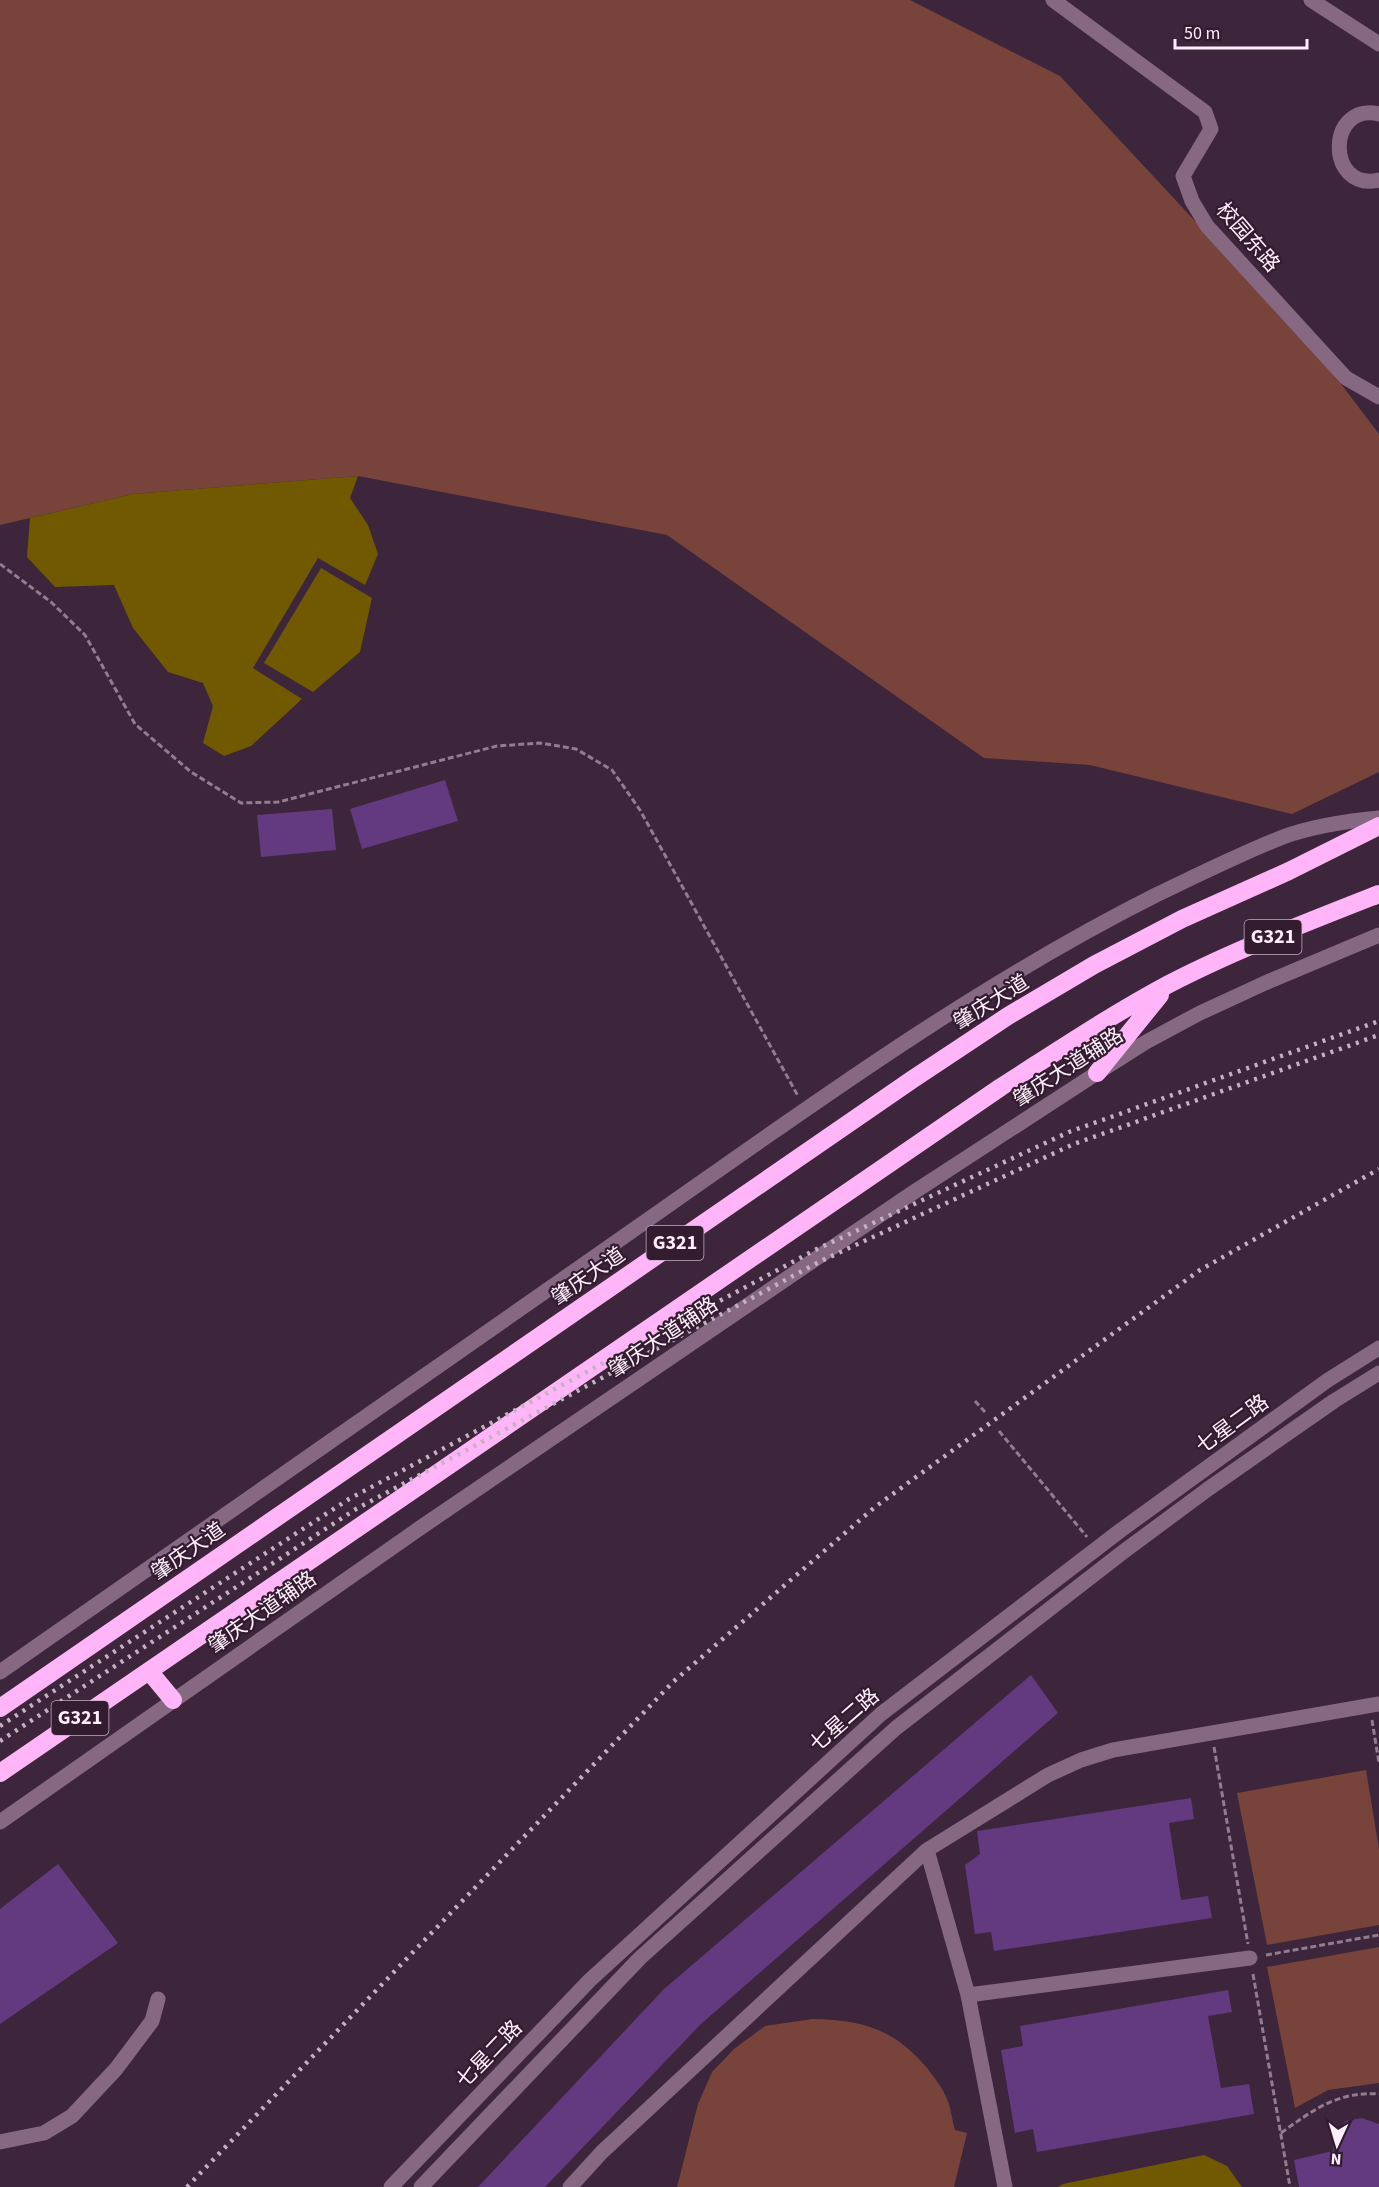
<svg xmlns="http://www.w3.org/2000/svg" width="1379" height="2187" font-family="'Source Sans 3','Noto Sans SC',sans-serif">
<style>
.green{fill:#78433b}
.water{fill:#715902}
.building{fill:#633980}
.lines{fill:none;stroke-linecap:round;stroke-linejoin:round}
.path{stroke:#917d8f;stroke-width:3;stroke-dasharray:6 3;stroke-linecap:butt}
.minor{stroke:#866882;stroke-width:15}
.highway{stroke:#ffb5f7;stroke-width:18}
.rail{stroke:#c4b2c2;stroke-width:4.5;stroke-dasharray:3 6;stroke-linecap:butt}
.labels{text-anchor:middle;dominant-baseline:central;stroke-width:4.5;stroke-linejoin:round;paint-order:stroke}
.shield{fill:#331b30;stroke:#c2afc0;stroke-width:1.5}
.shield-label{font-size:20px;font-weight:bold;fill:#ffeffd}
.street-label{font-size:21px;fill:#ffeffd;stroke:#331b30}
</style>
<rect width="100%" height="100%" fill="#3d253b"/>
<path class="green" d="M 0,0 L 910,0 L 1060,76 L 1316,351 L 1379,434 L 1379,772 L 1292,814 L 1090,765 L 984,758 L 667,535 L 358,476 L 133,494 L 0,525 Z
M 1366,1770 L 1379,1849 L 1379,1925 L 1267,1945 L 1237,1793 Z
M 1379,1947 L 1379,2083 L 1328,2090 L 1295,2108 L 1267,1967 Z
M 812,2019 C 862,2020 893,2028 927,2068 C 934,2077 942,2087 947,2099 C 951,2108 952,2120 955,2130 L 967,2133 L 954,2187 L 677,2187 L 698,2104 L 712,2072 L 734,2049 L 765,2026 Z"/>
<path class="water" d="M 358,476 L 350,498 L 368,525 L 378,554 L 365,585 L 318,558 L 253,668 L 302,699 L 251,746 L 224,756 L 203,743 L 213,706 L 203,683 L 168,672 L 133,628 L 114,585 L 55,587 L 27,557 L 30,518 L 133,494 Z
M 321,568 L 372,598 L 360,652 L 313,692 L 264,663 Z
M 1204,2155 L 1227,2166 L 1242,2187 L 1058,2187 L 1063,2184 Z"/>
<path class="building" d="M 445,780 L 458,821 L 362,849 L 350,809 Z
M 332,809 L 336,850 L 261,857 L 257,815 Z
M 1031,1675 L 1058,1713 L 701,2024 L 545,2187 L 478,2187 L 664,1989 Z
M 1191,1798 L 1194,1819 L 1169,1823 L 1181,1900 L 1208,1896 L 1212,1918 L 994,1951 L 991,1932 L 975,1934 L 965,1865 L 980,1854 L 977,1831 Z
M 58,1864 L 118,1943 L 0,2024 L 0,1909 Z
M 1228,1990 L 1232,2012 L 1208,2016 L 1221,2088 L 1249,2084 L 1254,2114 L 1037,2152 L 1033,2129 L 1015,2133 L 1001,2050 L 1023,2046 L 1020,2026 Z
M 1362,2118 L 1379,2124 L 1379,2187 L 1299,2187 L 1294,2160 L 1333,2151 L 1335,2132 L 1346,2121 Z"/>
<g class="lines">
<path class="path" d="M 0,564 L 51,602 L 85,635 L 135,724 L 191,772 L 241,803 L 278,802 L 497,746 L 540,743 L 576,749 L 612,770 L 640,810 L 798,1096
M 975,1401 L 985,1412
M 999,1431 L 1087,1537
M 1372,1720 L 1379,1763
M 1214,1747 L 1248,1944
M 1266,1955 L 1379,1935
M 1253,1974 L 1290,2187
M 1281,2133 C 1313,2110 1338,2091 1379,2094"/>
<path class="minor" d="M 1053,0 L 1205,112 L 1211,129 L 1183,176 L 1192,201 L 1207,226 L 1346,378 L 1379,397
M 1311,0 L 1379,44
M 1379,114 C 1326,102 1326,192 1379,180
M 0,1672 C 213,1523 426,1375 639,1226 C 806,1109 973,987 1156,895 C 1198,875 1240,854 1283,837 C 1313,826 1347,821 1379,818
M 0,1822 L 420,1528 L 911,1194 L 1097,1073 L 1146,1042 L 1200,1013 L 1265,983 L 1379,935
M 927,1850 L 968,1995 L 1005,2187
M 968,1995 L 1250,1958
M 0,2142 L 44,2133 L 72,2116 L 116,2069 L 152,2021 L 158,1999
M 391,2187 L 590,1980 L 881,1714 L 1121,1530 L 1328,1380 L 1379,1348
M 421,2187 L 640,1958 L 896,1728 L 1123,1552 L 1208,1489 L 1334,1401 L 1379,1373
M 570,2187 L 602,2152 L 927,1850 L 1048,1775 L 1081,1760 L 1113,1750 L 1379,1704"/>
<path class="highway" d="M 1097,1073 L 1160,995
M 149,1671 L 173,1700
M 0,1708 L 913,1079 L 1008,1016 L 1094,965 L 1182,919 L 1289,871 L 1379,826
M 0,1773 L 1001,1087 C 1056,1052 1111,1015 1169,984 C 1235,950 1310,921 1379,894"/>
<path class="rail" d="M 0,1726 L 349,1499 L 815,1250 L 1069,1132 L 1379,1021
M 0,1741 L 356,1509 L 821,1261 L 1074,1144 L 1379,1035
M 187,2187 L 673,1682 L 875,1507 L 1200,1270 L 1379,1169"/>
</g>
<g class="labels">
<g class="shield">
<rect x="1244.5" y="920" width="57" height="34" rx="4.5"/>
<rect x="646.5" y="1226" width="57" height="34" rx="4.5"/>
<rect x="51.5" y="1701" width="57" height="34" rx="4.5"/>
</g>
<g class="shield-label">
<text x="1273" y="937">G321</text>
<text x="675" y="1243">G321</text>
<text x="80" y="1718">G321</text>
</g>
<g class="street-label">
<text transform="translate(1248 237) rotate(49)">校园东路</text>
<text transform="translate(991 1002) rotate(-32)">肇庆大道</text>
<text transform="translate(1068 1067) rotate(-33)">肇庆大道辅路</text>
<text transform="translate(588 1276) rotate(-35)">肇庆大道</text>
<text transform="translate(663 1337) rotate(-34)">肇庆大道辅路</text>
<text transform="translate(1232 1424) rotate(-36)">七星二路</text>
<text transform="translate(188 1551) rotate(-35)">肇庆大道</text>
<text transform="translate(262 1612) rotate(-35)">肇庆大道辅路</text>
<text transform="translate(844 1720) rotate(-41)">七星二路</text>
<text transform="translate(489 2054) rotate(-46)">七星二路</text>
</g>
</g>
<g transform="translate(1337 2145) rotate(184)" stroke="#331b30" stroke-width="4.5" paint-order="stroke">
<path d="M0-4.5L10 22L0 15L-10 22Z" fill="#ffeffd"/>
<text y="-9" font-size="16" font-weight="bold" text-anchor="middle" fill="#ffeffd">N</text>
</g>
<path d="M1175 39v9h132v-9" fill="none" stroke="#ffeffd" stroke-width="3"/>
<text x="1184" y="39" font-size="18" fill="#ffeffd" stroke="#331b30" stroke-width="4.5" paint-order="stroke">50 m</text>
</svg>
